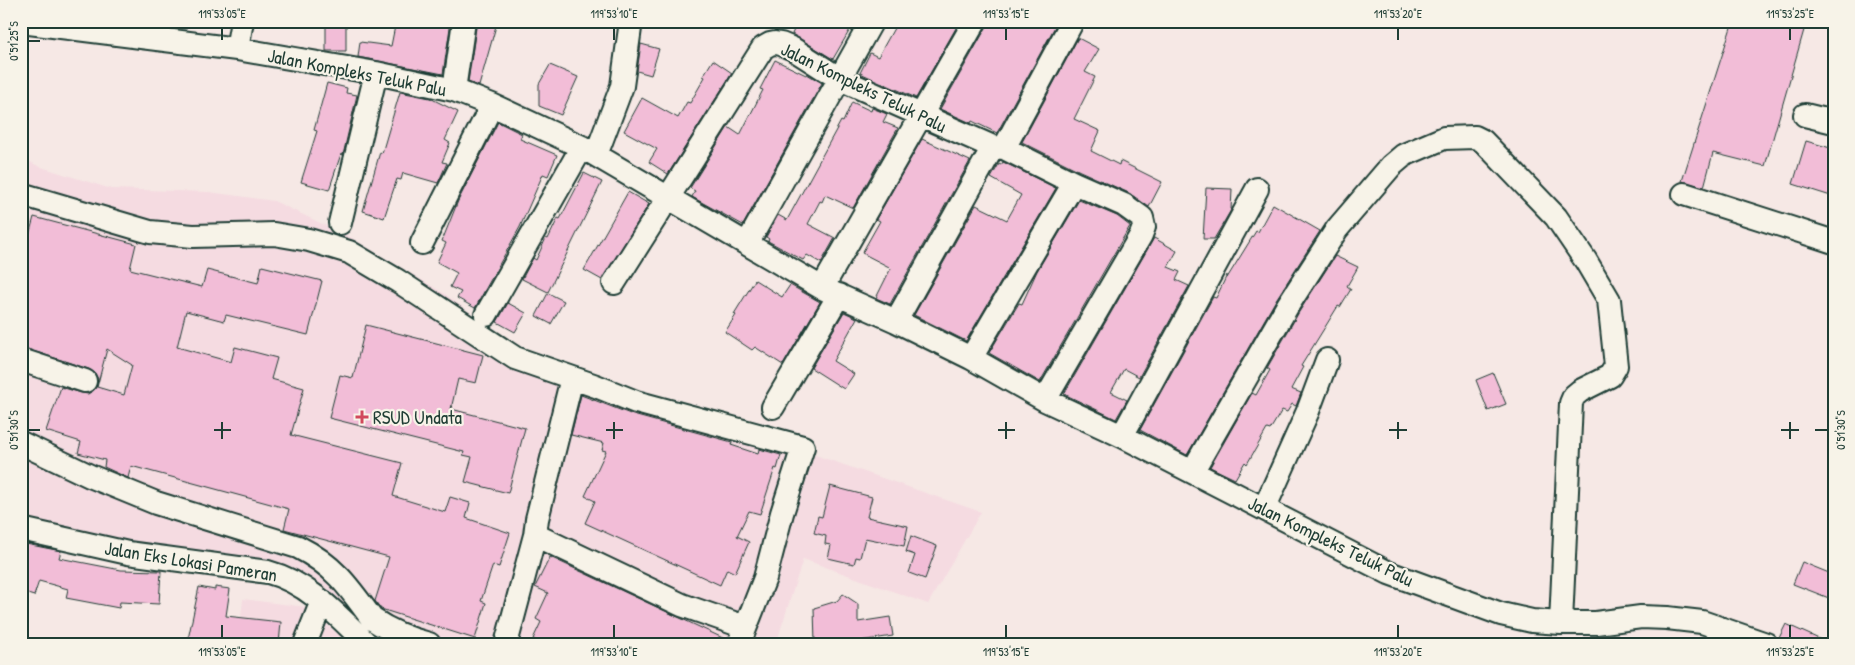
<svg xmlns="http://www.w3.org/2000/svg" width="1855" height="665" font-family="'Patrick Hand',sans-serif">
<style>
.built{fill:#f5dbe1}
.building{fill:#f2bdd7;stroke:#1f3d34;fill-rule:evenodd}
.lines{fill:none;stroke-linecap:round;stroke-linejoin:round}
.minor-casing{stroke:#1f3d34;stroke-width:26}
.minor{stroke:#f7f3e8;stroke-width:22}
.ticks{fill:none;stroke:#1f3d34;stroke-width:2}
.poi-dot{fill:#d1495b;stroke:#f7f3e8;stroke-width:2}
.labels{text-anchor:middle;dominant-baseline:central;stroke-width:4.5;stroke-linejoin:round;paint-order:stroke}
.street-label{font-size:19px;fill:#1f3d34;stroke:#f7f3e8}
.poi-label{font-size:19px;fill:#1f3d34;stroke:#f7f3e8;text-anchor:start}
.neatline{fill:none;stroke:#1f3d34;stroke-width:2}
.ticks-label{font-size:12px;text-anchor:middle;fill:#1f3d34}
</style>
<rect width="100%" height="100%" fill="#f6e8e5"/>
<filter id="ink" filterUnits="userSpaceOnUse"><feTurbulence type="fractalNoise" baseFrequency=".02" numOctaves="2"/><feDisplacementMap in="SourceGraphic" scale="10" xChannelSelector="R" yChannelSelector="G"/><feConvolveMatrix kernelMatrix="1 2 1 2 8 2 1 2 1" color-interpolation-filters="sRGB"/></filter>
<g filter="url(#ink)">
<path class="built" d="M 21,157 L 38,166 L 111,189 L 209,192 L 274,201 L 352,238 L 445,294 L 539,364 L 818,456 L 981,512 L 928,604 L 803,559 L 776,644 L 373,644 L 284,567 L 21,528 Z
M 243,599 L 306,607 L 350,644 L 238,644 Z"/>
<path class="building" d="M 326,21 L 346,21 L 346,51 L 326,51 Z
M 396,21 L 451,21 L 443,74 L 358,57 L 360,42 L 391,46 Z
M 477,21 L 496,26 L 479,86 L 468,82 Z
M 798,21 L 855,21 L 833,59 L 792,34 Z
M 898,21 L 960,21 L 916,98 L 860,73 L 870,53 L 878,57 Z
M 990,21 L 1058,21 L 997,133 L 972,121 L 971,123 L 940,109 Z
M 1733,21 L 1765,21 L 1804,30 L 1765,166 L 1713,153 L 1704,187 L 1682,181 Z
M 1078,38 L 1099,49 L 1085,72 L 1095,77 L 1074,119 L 1100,131 L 1091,151 L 1119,165 L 1120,161 L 1162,182 L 1149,207 L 1129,193 L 1080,171 L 1022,142 Z
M 641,44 L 659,49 L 651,75 L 637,71 Z
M 713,60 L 732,73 L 668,174 L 649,162 L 657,149 L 624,131 L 642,98 L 678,118 L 687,102 L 690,103 L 705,77 L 703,76 Z
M 775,60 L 806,75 L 807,74 L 822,83 L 743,225 L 692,197 L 695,191 L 690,188 L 728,127 L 740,135 L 763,90 L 760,89 Z
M 550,65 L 578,77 L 561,115 L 539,106 L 539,84 Z
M 327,83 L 347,88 L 346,93 L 357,95 L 343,155 L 341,154 L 329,190 L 301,182 L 317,131 L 314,130 Z
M 400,92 L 430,98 L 458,112 L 445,140 L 450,143 L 442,162 L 447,163 L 438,183 L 403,173 L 401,180 L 397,179 L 384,218 L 363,211 L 380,152 L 382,153 Z
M 852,102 L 871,111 L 872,108 L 887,114 L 883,122 L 898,128 L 853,208 L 825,195 L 822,202 L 820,201 L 808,224 L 835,238 L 821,263 L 807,255 L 803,260 L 768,241 L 769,239 L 766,237 L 778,215 L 787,220 L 841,121 L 843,122 Z
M 498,122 L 522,134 L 520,139 L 557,155 L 548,176 L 543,174 L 520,227 L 475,308 L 457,298 L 461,292 L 450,287 L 457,273 L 437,262 L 446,243 L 442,241 L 458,201 Z
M 922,139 L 970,161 L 890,304 L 876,298 L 891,268 L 862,253 L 880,221 L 876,219 Z
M 1806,141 L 1834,149 L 1834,197 L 1793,184 Z
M 1003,162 L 1056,188 L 966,341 L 914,315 L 976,205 L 1007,220 L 1021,195 L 991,178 L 999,164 L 1001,165 Z
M 584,173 L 602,182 L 548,292 L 522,279 L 533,258 L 536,260 L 546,238 L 548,239 L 558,218 L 560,219 Z
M 1206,188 L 1232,189 L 1231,210 L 1214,239 L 1203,239 Z
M 628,192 L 649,204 L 602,280 L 584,270 Z
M 1079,200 L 1117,216 L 1130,226 L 1040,382 L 989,353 L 1019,303 L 1022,304 L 1037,271 Z
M 1273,204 L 1320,231 L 1277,298 L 1187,455 L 1140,430 L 1213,297 L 1216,298 L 1227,275 L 1227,278 L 1256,231 L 1258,232 Z
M 34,217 L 136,244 L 130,269 L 202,287 L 207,270 L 258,283 L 262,266 L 322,281 L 308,335 L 226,315 L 224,321 L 186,311 L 177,347 L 231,362 L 235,347 L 277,358 L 271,379 L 304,388 L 291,435 L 402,463 L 393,496 L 445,512 L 450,497 L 470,503 L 466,518 L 510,533 L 499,567 L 493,565 L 481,601 L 486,603 L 475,639 L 381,609 L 375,601 L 389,557 L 284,529 L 289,509 L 131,466 L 128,478 L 104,467 L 105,460 L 78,453 L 81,442 L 46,431 L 61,387 L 81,393 L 88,394 L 94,390 L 97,386 L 98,379 L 95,373 L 89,369 L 21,347 L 21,264 ZM 107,349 L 132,365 L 124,395 L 97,387 Z
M 1154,238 L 1177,251 L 1168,267 L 1180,272 L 1176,280 L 1189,286 L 1139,377 L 1124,369 L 1111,392 L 1127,400 L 1116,419 L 1064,394 Z
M 1335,256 L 1358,267 L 1347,286 L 1351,289 L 1340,307 L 1338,306 L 1301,366 L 1303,367 L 1291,389 L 1301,393 L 1296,406 L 1292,404 L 1287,412 L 1282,410 L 1270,430 L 1267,429 L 1247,464 L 1245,462 L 1235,479 L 1210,467 L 1252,393 L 1256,395 L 1270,370 L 1267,368 L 1299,312 Z
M 755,280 L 782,297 L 790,285 L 820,302 L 783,365 L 755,347 L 752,350 L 725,332 L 736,315 L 734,314 Z
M 548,293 L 564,301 L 551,324 L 536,316 Z
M 508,303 L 526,313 L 515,332 L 497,322 Z
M 844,312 L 857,318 L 833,361 L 854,374 L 844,389 L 811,368 Z
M 366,325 L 483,355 L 476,383 L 458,379 L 451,409 L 525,428 L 508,493 L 465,482 L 472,457 L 463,455 L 464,452 L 329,418 L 340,375 L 353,378 Z
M 1493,373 L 1506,404 L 1488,411 L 1476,380 Z
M 581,395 L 633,415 L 732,442 L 731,445 L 758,454 L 759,449 L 781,455 L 777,469 L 775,468 L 760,514 L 749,511 L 737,536 L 749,542 L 735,573 L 727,569 L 720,585 L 585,523 L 595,501 L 585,496 L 606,451 L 602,450 L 604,443 L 571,435 Z
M 830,486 L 872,497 L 867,517 L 908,526 L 904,546 L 865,538 L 860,558 L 856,557 L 854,564 L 828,558 L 831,545 L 825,544 L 826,536 L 814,533 L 818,516 L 822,517 Z
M 911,536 L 937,546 L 925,579 L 909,573 L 915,555 L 906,552 Z
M 26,544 L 61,551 L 59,558 L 121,570 L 161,571 L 159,604 L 120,602 L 119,608 L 66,598 L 68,589 L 39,581 L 34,596 L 21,592 L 21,562 Z
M 550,557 L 727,640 L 726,644 L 543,644 L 533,639 L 541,622 L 536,619 L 548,593 L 535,587 Z
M 1802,562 L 1834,575 L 1834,600 L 1793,584 Z
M 199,587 L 215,590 L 215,587 L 230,589 L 226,616 L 281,622 L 279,644 L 187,644 Z
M 843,594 L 858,604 L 858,622 L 890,617 L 893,636 L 859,641 L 859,644 L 815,644 L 814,608 L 837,601 Z
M 1786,624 L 1830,644 L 1791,644 L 1779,638 Z"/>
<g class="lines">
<g class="minor-casing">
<path id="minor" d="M 21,22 L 237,49 L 376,73 L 454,90 L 492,105 L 582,147 L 822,288 L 896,321 L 971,358 L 1045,400 L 1122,436 L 1389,573 L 1501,614 L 1532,621 L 1561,623 L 1596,623 L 1641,617 L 1667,618 L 1702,622 L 1766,644
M 237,49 L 242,21
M 454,90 L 464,21
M 1805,115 L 1834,122
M 1004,148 L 1071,24
M 596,155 L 622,86 L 631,21
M 21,194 L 150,232 L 193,236 L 274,234 L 309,240 L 349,252 L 398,281 L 515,358 L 596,386 L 636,402 L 803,447 L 782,513 L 765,578 L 739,644
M 1684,194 L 1834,242
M 340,223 L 376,73
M 422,243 L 492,105
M 747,244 L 872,21
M 614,283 L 763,48 L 770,44 L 775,43 L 781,44 L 793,49 L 840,79 L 993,147 L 1004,148 L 1074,183 L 1124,205 L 1142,218 L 1144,227 L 1141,235 L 1045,400
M 822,288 L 975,21
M 486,315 L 582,147
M 896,321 L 993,147
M 971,358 L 1074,183
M 21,360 L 85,381
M 773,407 L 839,295
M 1122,436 L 1257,189
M 21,443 L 90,476 L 156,503 L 298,547 C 334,565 349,587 372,619 C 388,630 409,639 429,644
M 1192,472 L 1288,305 L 1337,229 L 1391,166 L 1404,155 L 1444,138 L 1475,137 L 1483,141 L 1556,217 L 1586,261 L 1609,300 L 1616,366 L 1610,376 L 1580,391 L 1574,396 L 1571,403 L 1561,623
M 1264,509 L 1308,411 L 1327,360
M 21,529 L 128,553 L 268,572 C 309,583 338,616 367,644
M 535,535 L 682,605 L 745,627
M 305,644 L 322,601
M 506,644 L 535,535 L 537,519 L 572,378"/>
</g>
<use href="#minor" class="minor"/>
</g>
</g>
<path class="ticks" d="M 222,28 L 222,40M 614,28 L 614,40M 1006,28 L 1006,40M 1398,28 L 1398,40M 1790,28 L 1790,40M 28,41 L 40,41M 222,422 L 222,439M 614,422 L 614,439M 1006,422 L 1006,439M 1398,422 L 1398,439M 1790,422 L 1790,439M 28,430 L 40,430M 214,430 L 231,430M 606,430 L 623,430M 998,430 L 1015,430M 1389,430 L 1407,430M 1781,430 L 1799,430M 1815,430 L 1828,430M 222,625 L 222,638M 614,625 L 614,638M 1006,625 L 1006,638M 1398,625 L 1398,638M 1790,625 L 1790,638"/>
<path class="poi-dot" d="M359.5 409.5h5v5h5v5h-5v5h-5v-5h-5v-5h5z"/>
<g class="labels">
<g class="street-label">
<text transform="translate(357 72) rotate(11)">Jalan Kompleks Teluk Palu</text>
<text transform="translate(864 87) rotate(26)">Jalan Kompleks Teluk Palu</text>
<text transform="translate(1331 541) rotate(26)">Jalan Kompleks Teluk Palu</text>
<text transform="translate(191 561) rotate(9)">Jalan Eks Lokasi Pameran</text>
</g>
<g class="poi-label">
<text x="373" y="417">RSUD Undata</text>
</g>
</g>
<rect width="1855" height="665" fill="none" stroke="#f7f3e8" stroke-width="55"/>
<rect x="28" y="28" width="1800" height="610" class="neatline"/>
<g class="ticks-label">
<text x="222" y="18">119°53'05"E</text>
<text x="614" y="18">119°53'10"E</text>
<text x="1006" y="18">119°53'15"E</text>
<text x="1398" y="18">119°53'20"E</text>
<text x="1790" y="18">119°53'25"E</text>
<text transform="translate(14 41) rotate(-90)" y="4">0°51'25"S</text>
<text transform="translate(14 430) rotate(-90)" y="4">0°51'30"S</text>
<text transform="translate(1841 430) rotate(-90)" y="4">0°51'30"S</text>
<text x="222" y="656">119°53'05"E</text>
<text x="614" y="656">119°53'10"E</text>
<text x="1006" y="656">119°53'15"E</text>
<text x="1398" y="656">119°53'20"E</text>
<text x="1790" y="656">119°53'25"E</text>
</g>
</svg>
